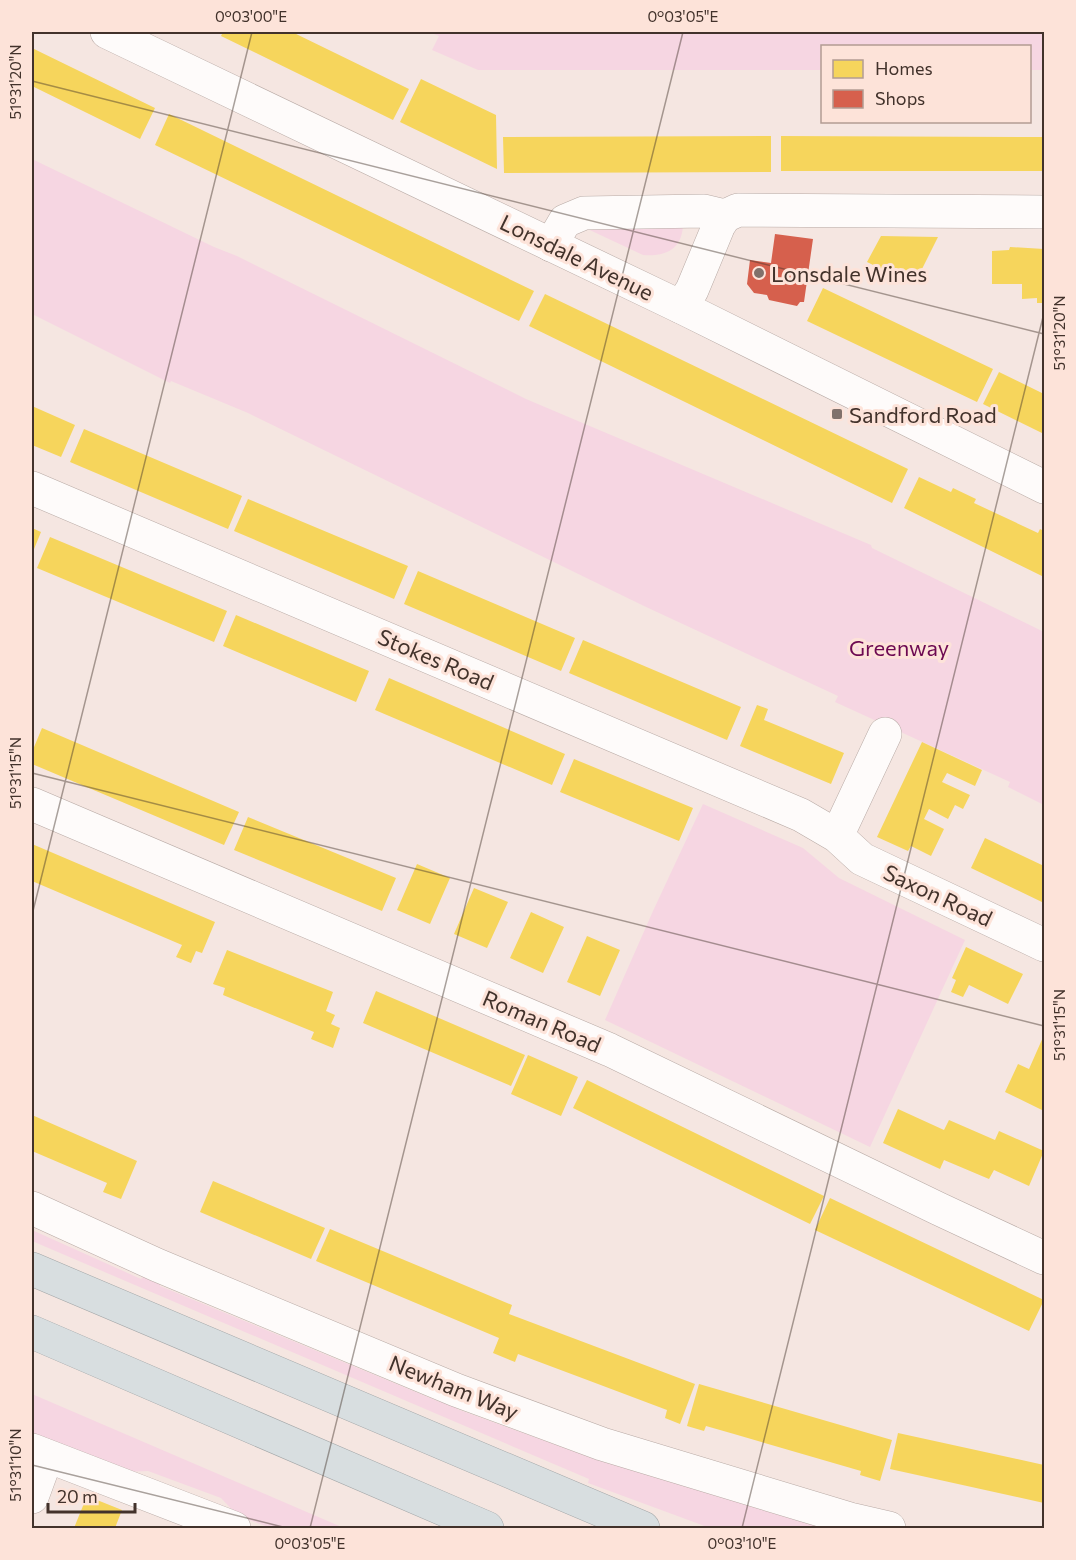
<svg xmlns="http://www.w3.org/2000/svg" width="1076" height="1560" font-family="Commissioner,sans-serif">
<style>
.green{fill:#f6d6e2}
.homes{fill:#f6d55c}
.shops{fill:#d6604d}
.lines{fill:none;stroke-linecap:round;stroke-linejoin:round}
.minor-casing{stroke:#b8aaa5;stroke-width:34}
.tertiary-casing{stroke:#b8aaa5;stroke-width:34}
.trunk-casing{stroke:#a3a7a8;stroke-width:34}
.minor{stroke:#fefbfa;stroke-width:33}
.tertiary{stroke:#fefbfa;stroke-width:33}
.trunk{stroke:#d8dee0;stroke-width:33}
.ticks{fill:none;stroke:#42322b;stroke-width:1.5;stroke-opacity:0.45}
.poi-dot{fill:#81716b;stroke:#fde3d9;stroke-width:2}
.labels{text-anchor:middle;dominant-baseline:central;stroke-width:6;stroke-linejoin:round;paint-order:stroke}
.street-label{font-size:22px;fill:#42322b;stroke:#fde3d9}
.poi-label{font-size:22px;fill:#42322b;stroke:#fde3d9;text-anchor:start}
.park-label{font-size:22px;fill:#6d0952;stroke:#fde3d9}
.neatline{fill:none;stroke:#42322b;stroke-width:2}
.ticks-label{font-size:15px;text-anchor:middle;fill:#42322b}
</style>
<rect width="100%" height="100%" fill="#f5e6e1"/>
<path class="green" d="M 429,32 L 1044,32 L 1044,70 L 1030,70 L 1030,46 L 822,46 L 822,70 L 478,70 L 432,50 L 439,36 Z
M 32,159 L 214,247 L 237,256 L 526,399 L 871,545 L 872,548 L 1044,632 L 1044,805 L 1008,787 L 1010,782 L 835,702 L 838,696 L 644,606 L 248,413 L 171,381 L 170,383 L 32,314 Z
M 683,220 C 684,247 669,257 643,255 L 579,225 Z
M 703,804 L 803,848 L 839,878 L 965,940 L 870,1147 L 605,1020 L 653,911 Z
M 32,1230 L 141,1279 L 149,1271 L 161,1276 L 160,1286 L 440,1402 L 448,1394 L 458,1398 L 457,1409 L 595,1459 L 822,1528 L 710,1528 L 588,1483 L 589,1479 L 32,1241 Z
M 32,1394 L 344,1528 L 271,1528 L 238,1516 L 221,1498 L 148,1471 L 124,1472 L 32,1436 Z"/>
<path class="homes" d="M 223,32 L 292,32 L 409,89 L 393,120 L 221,36 Z
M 32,48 L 155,108 L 140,139 L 32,86 Z
M 421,79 L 496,115 L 497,169 L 400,122 Z
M 169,114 L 534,291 L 519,321 L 155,145 Z
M 771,136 L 771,172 L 504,173 L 503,137 Z
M 781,136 L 1044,137 L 1044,171 L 781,171 Z
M 881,236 L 938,237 L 914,285 L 867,262 Z
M 1010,247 L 1044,249 L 1044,303 L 1037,303 L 1037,298 L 1022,299 L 1022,284 L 992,284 L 992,251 L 1009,250 Z
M 823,288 L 993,369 L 977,402 L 807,321 Z
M 545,294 L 908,469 L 892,503 L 529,326 Z
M 999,372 L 1044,394 L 1044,434 L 983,404 Z
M 32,406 L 75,425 L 61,457 L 32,445 Z
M 84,429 L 242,496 L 228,529 L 70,462 Z
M 919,477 L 951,492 L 953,488 L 976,499 L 974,503 L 1038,533 L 1040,529 L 1044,531 L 1044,577 L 904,508 Z
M 248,499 L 408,566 L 394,599 L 234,531 Z
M 32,528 L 41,532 L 32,554 Z
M 50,537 L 227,611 L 214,642 L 37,568 Z
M 418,571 L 575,638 L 561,671 L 404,604 Z
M 236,615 L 369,671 L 356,702 L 223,646 Z
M 583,640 L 741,707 L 727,740 L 569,673 Z
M 389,678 L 565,754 L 552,785 L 375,710 Z
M 757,705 L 768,709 L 764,720 L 844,753 L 831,784 L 740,746 Z
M 42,728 L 239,812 L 224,845 L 32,764 L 32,752 Z
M 922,742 L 982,770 L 975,786 L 947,773 L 942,782 L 970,795 L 963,809 L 955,805 L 948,819 L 929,809 L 924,819 L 944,829 L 931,856 L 911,846 L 908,851 L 877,837 Z
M 574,759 L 693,808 L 679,841 L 560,792 Z
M 248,817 L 396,878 L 382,911 L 234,850 Z
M 985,838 L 1044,866 L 1044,903 L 971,868 Z
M 32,844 L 215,922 L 202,953 L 196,951 L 191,963 L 176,957 L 182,945 L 32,881 Z
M 417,864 L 450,878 L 430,924 L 397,910 Z
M 474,888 L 508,902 L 487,948 L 454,934 Z
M 531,912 L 564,927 L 543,973 L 510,958 Z
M 587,936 L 620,950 L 600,996 L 567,982 Z
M 966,947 L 1023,974 L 1008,1004 L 969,985 L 963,997 L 951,992 L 956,980 L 952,978 Z
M 227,950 L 333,992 L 326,1011 L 335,1015 L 331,1024 L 340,1028 L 333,1048 L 311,1039 L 314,1032 L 223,995 L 225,988 L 213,984 Z
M 376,991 L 525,1055 L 511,1086 L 363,1023 Z
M 1044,1035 L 1044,1111 L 1005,1092 L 1018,1064 L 1029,1069 Z
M 528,1055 L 578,1077 L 561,1116 L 511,1094 Z
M 587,1080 L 824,1196 L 810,1224 L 573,1108 Z
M 898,1109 L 944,1130 L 949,1120 L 995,1140 L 999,1131 L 1044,1151 L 1029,1186 L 994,1170 L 989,1179 L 944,1160 L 940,1169 L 883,1143 Z
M 32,1115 L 137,1161 L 121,1199 L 103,1192 L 107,1183 L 32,1151 Z
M 213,1181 L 325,1228 L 311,1259 L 200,1212 Z
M 830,1198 L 1044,1300 L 1029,1331 L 815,1230 Z
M 330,1229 L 512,1305 L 509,1314 L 695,1384 L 680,1424 L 665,1418 L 667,1410 L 590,1381 L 518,1354 L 515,1362 L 493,1353 L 499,1338 L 316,1261 Z
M 699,1384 L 892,1440 L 880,1481 L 860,1475 L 861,1471 L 734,1434 L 706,1426 L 704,1431 L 687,1426 Z
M 898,1433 L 1044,1465 L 1044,1503 L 890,1469 Z
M 87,1496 L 122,1510 L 115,1528 L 74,1528 Z"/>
<path class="shops" d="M 775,234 L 813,239 L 804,302 L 800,302 L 797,306 L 769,300 L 767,295 L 754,293 L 747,284 L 750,260 L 771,263 Z"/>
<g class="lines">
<g class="minor-casing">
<path id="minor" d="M 551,245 L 565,221 L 584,213 L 704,211 L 725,216
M 681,307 L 692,290 L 719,225 L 725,216 L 738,210 L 1044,212
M 32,488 L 801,815 L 837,836 L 862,859 L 1044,945
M 32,804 L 610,1050 L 939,1209 L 1044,1258
M 837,836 L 885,734
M 32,1208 L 157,1265 L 456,1390 L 602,1444 L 850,1519 L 889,1528
M 32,1450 L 234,1528
M 32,1497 L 47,1456"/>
</g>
<g class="tertiary-casing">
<path id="tertiary" d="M 107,32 L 681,307 L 1044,487"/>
</g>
<g class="trunk-casing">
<path id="trunk" d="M 32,1269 L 643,1528
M 32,1332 L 487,1528"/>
</g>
<use href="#minor" class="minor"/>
<use href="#tertiary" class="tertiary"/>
<use href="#trunk" class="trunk"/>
</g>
<path class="ticks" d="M 32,81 L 1044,334M 32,773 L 1044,1026M 32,915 L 252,32M 32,1465 L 287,1528M 310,1528 L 683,32M 742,1528 L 1044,313"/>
<g class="poi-dot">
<circle cx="759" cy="273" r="6"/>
<rect x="831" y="408" width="12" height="12" rx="3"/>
</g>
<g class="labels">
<g class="street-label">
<text transform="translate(577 257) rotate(26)">Lonsdale Avenue</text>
<text transform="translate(436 659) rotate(23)">Stokes Road</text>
<text transform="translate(938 895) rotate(25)">Saxon Road</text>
<text transform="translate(542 1021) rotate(23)">Roman Road</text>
<text transform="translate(454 1387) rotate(22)">Newham Way</text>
</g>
<g class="poi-label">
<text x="771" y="273">Lonsdale Wines</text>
<text x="849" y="414">Sandford Road</text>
</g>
<g class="park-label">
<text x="899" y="647">Greenway</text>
</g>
</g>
<rect width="1076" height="1560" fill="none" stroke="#fde3d9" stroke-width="66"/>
<rect x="821" y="45" width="210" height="78" fill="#fde3d9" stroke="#b29c93" stroke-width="1.5"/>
<rect x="833" y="60" width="30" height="18" fill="#f6d55c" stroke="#b29c93" stroke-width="1.5"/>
<text x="875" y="75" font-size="18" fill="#42322b">Homes</text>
<rect x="833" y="90" width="30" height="18" fill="#d6604d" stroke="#b29c93" stroke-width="1.5"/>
<text x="875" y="105" font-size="18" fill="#42322b">Shops</text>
<path d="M48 1503v9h87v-9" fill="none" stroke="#42322b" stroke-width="3"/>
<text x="57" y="1503" font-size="18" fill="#42322b" stroke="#fde3d9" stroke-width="4.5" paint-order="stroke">20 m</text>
<rect x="33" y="33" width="1010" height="1494" class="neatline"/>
<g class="ticks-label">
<text x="251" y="22">0°03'00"E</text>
<text x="683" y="22">0°03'05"E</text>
<text transform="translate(16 82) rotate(-90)" y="5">51°31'20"N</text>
<text transform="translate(1060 333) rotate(-90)" y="5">51°31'20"N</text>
<text transform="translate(16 773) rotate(-90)" y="5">51°31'15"N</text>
<text transform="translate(1060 1025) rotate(-90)" y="5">51°31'15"N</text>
<text transform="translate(16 1465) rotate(-90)" y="5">51°31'10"N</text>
<text x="310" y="1549">0°03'05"E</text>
<text x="742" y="1549">0°03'10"E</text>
</g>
</svg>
